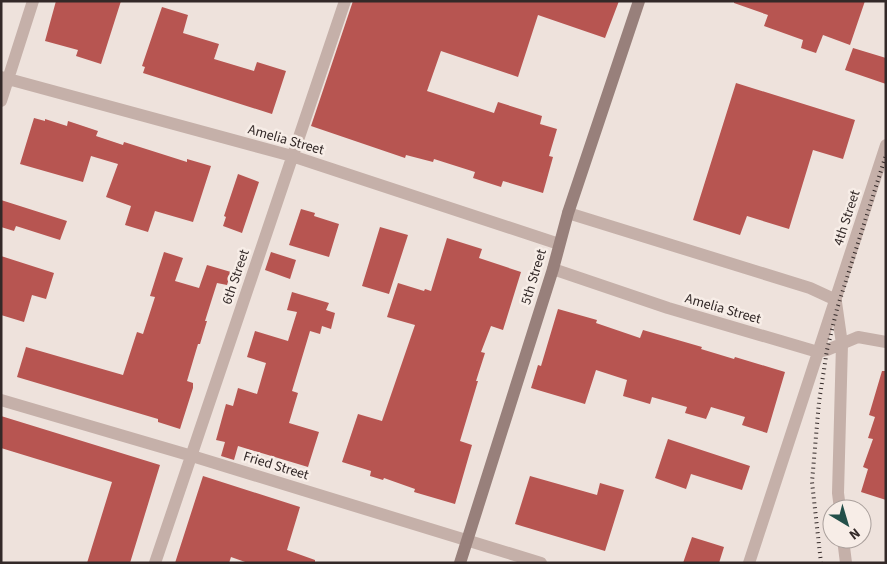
<svg xmlns="http://www.w3.org/2000/svg" width="887" height="564" font-family="'Source Sans 3',sans-serif">
<style>
.building{fill:#b75551}
.lines{fill:none;stroke-linecap:round;stroke-linejoin:round}
.minor{stroke:#c5b0a9;stroke-width:12}
.secondary{stroke:#98807b;stroke-width:12}
.rail{stroke:#332928;stroke-width:4;stroke-dasharray:1 4;stroke-linecap:butt}
.labels{text-anchor:middle;dominant-baseline:central;stroke-width:5;stroke-linejoin:round;paint-order:stroke}
.street-label{font-size:14px;fill:#332928;stroke:#f7ede7}
</style>
<rect width="100%" height="100%" fill="#eee2dc"/>
<path class="building" d="M 56,1 L 121,1 L 101,64 L 76,56 L 78,50 L 45,41 Z
M 353,1 L 619,1 L 605,38 L 538,15 L 518,77 L 441,51 L 427,91 L 494,113 L 498,102 L 542,116 L 540,124 L 557,129 L 549,156 L 553,157 L 543,193 L 503,181 L 501,187 L 473,178 L 475,172 L 434,159 L 433,162 L 406,155 L 405,158 L 311,126 Z
M 734,1 L 865,1 L 850,45 L 823,35 L 816,53 L 801,48 L 803,40 L 764,26 L 768,15 L 734,3 Z
M 162,7 L 188,15 L 183,33 L 219,44 L 214,59 L 254,71 L 257,62 L 286,71 L 272,114 L 143,73 L 145,67 L 142,66 Z
M 853,48 L 886,58 L 886,84 L 845,70 Z
M 736,83 L 855,120 L 843,159 L 813,150 L 789,229 L 747,216 L 740,235 L 693,220 Z
M 34,118 L 45,121 L 45,119 L 67,126 L 68,121 L 98,131 L 96,136 L 123,145 L 124,142 L 187,162 L 187,159 L 211,166 L 193,222 L 155,211 L 148,232 L 125,225 L 131,206 L 106,197 L 118,164 L 91,156 L 83,182 L 20,164 Z
M 238,174 L 259,182 L 242,233 L 223,226 L 226,217 L 224,216 Z
M 1,200 L 67,221 L 60,240 L 16,226 L 14,231 L 1,227 Z
M 301,209 L 315,213 L 314,216 L 339,224 L 329,257 L 289,245 Z
M 380,227 L 408,235 L 389,294 L 362,286 Z
M 447,238 L 482,249 L 479,258 L 521,272 L 503,330 L 491,326 L 481,352 L 485,353 L 476,381 L 478,381 L 460,441 L 472,445 L 455,504 L 414,492 L 415,489 L 384,478 L 383,480 L 370,476 L 371,471 L 342,462 L 358,414 L 382,421 L 415,325 L 387,317 L 398,283 L 424,291 L 425,289 L 431,291 Z
M 164,252 L 183,258 L 175,281 L 199,288 L 207,265 L 231,272 L 227,285 L 217,283 L 205,321 L 207,321 L 200,344 L 198,344 L 187,381 L 193,383 L 193,388 L 180,429 L 158,422 L 158,419 L 17,377 L 26,347 L 123,375 L 137,332 L 143,334 L 155,297 L 150,296 Z
M 271,252 L 296,260 L 290,279 L 265,270 Z
M 1,256 L 54,273 L 46,299 L 32,295 L 24,322 L 1,315 Z
M 292,292 L 329,303 L 326,310 L 335,313 L 331,329 L 322,326 L 320,334 L 310,331 L 292,391 L 298,393 L 289,423 L 319,432 L 308,467 L 238,446 L 234,460 L 221,456 L 225,442 L 216,440 L 226,404 L 233,406 L 238,388 L 257,394 L 266,363 L 247,357 L 255,331 L 288,341 L 297,312 L 287,310 Z
M 558,309 L 597,320 L 596,323 L 640,338 L 643,330 L 702,347 L 701,349 L 734,359 L 735,357 L 785,372 L 767,433 L 742,425 L 745,417 L 711,407 L 706,419 L 685,413 L 687,407 L 652,397 L 650,404 L 623,396 L 627,380 L 596,370 L 585,404 L 531,388 L 538,365 L 541,366 Z
M 882,371 L 886,371 L 886,500 L 861,492 L 868,469 L 863,467 L 873,439 L 868,438 L 875,417 L 869,415 Z
M 1,416 L 160,465 L 130,563 L 87,563 L 112,482 L 1,448 Z
M 668,439 L 750,466 L 742,490 L 691,474 L 686,489 L 655,478 Z
M 203,476 L 300,507 L 287,550 L 315,560 L 315,563 L 248,563 L 231,557 L 229,563 L 175,563 Z
M 530,476 L 597,495 L 600,483 L 624,490 L 605,551 L 515,524 Z
M 692,537 L 724,547 L 719,563 L 683,563 Z"/>
<g class="lines">
<path class="minor" d="M 1,77 L 292,156 L 559,244
M 1,101 L 33,1
M 568,213 L 810,288 L 836,300
M 553,269 L 668,308 L 818,352 L 827,350 L 858,337 L 886,342
M 836,302 L 842,344 L 838,493 L 840,509
M 1,400 L 192,456 L 541,563
M 843,539 L 846,563
M 155,563 L 345,1
M 749,563 C 794,423 841,285 886,145"/>
<path class="secondary" d="M 460,563 L 553,269 L 568,213 L 639,1"/>
<path class="rail" d="M 821,563 L 812,482 L 819,402 L 827,350 L 837,309 L 886,155"/>
</g>
<g class="labels">
<g class="street-label">
<text transform="translate(286 140) rotate(16)">Amelia Street</text>
<text transform="translate(847 218) rotate(-72)">4th Street</text>
<text transform="translate(236 277) rotate(-71)">6th Street</text>
<text transform="translate(534 277) rotate(-73)">5th Street</text>
<text transform="translate(723 309) rotate(16)">Amelia Street</text>
<text transform="translate(276 466) rotate(17)">Fried Street</text>
</g>
</g>
<rect width="887" height="564" fill="none" stroke="#332928" stroke-width="5"/>
<g transform="translate(847 524) rotate(142)"><circle r="24" fill="#f7ede7" stroke="#a99f9b"/>
<path d="M0-4L9 19L0 12L-9 19Z" fill="#234f49"/>
<text y="-8" font-size="14" font-weight="bold" text-anchor="middle" fill="#332928">N</text>
</g>
</svg>
